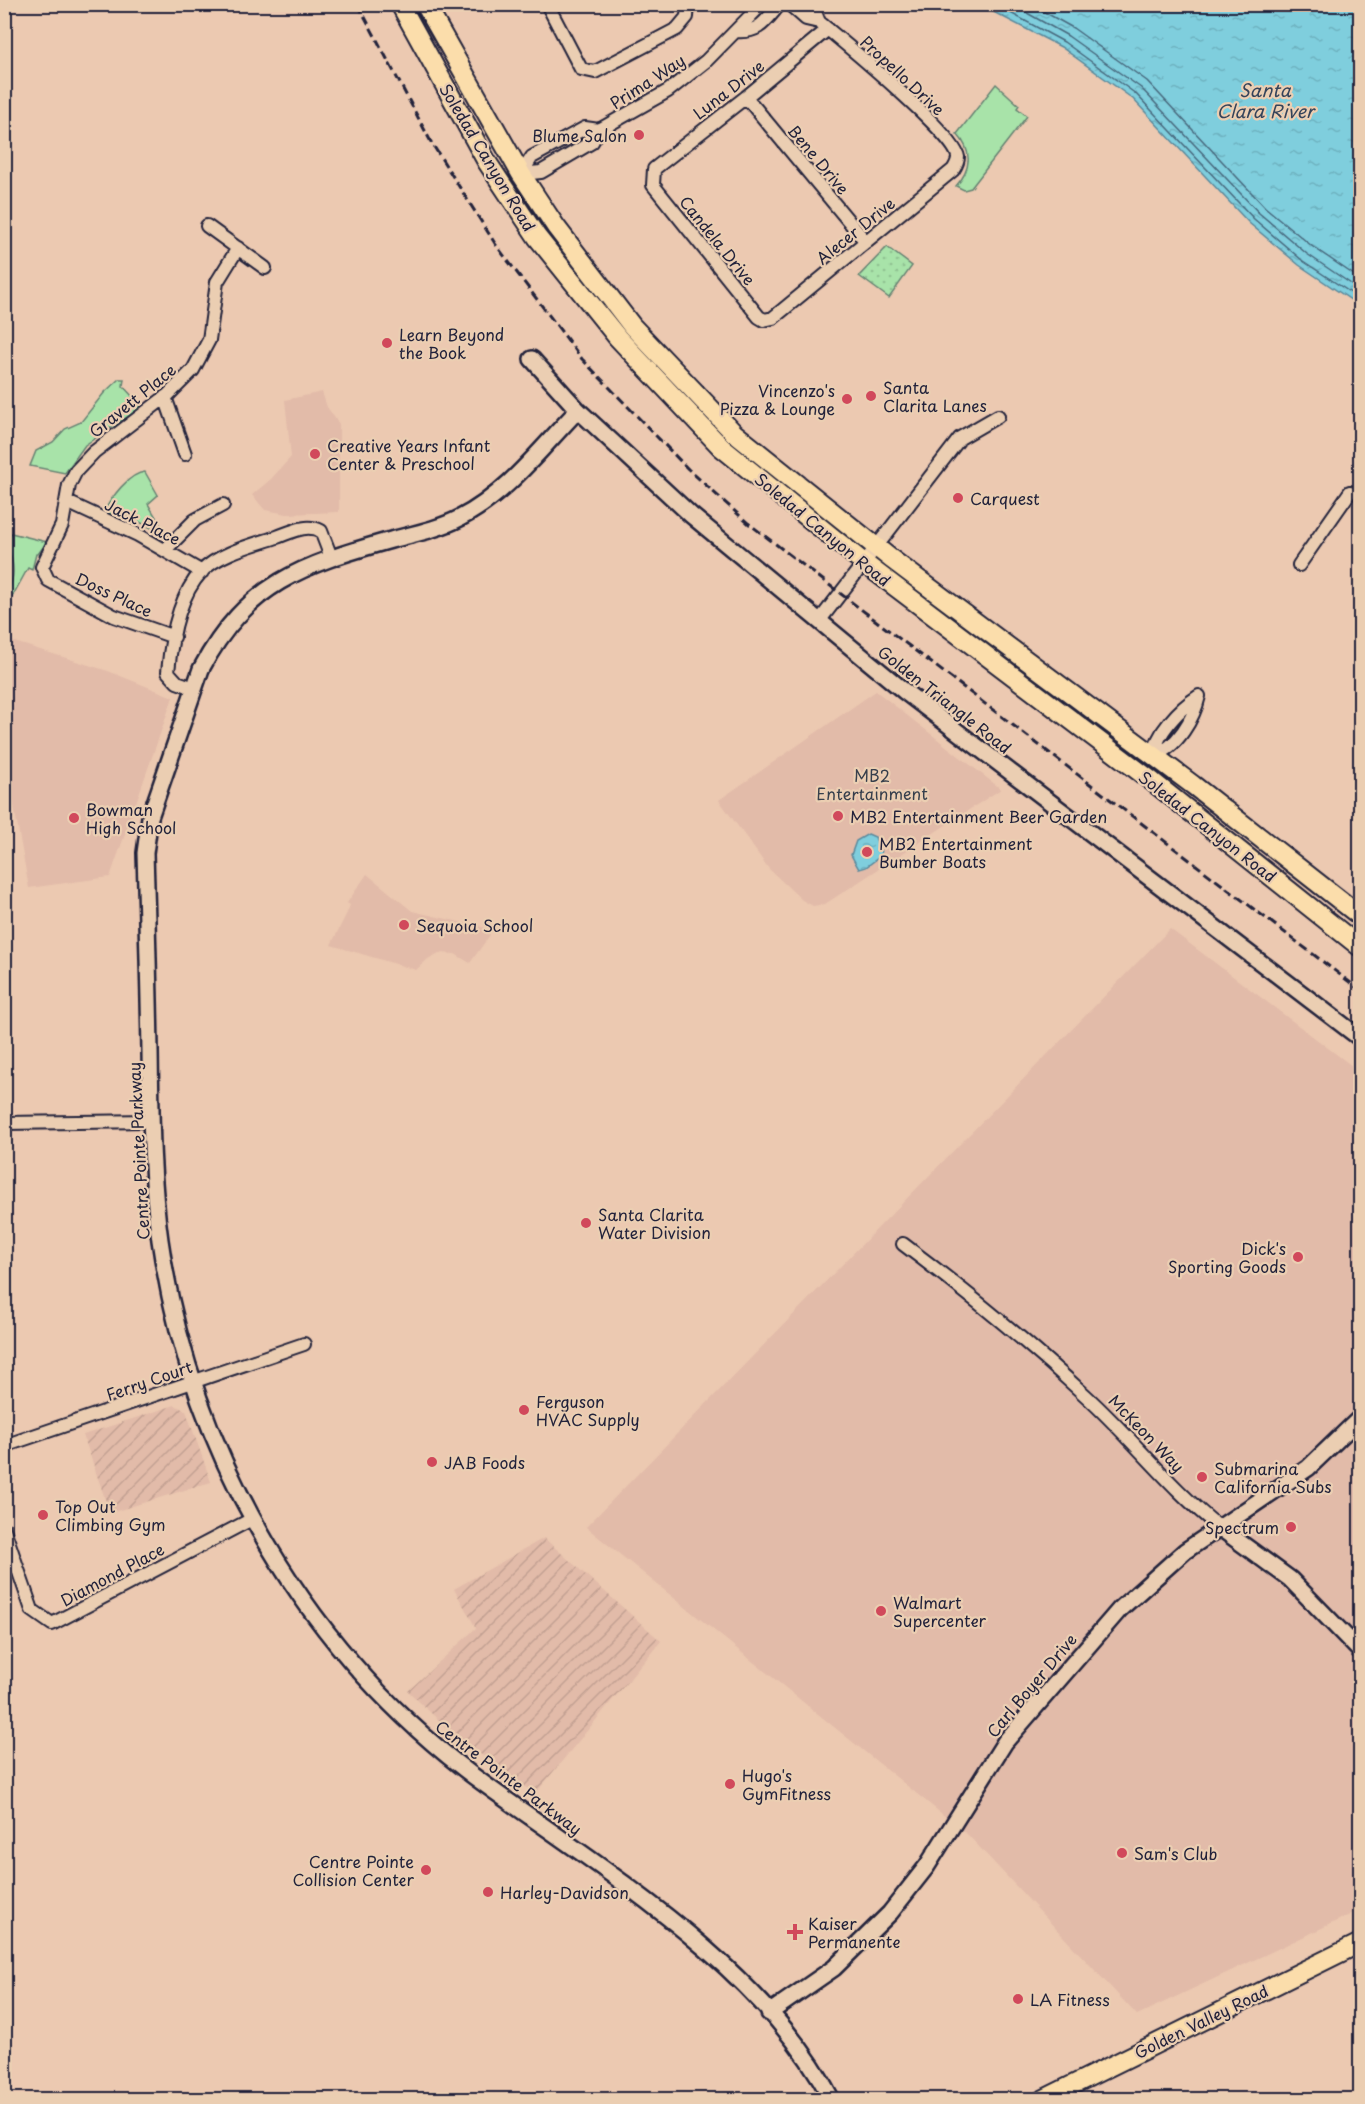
<svg xmlns="http://www.w3.org/2000/svg" width="1365" height="2104" font-family="'Playpen Sans',sans-serif">
<style>
.built{fill:#e2bba9}
.industrial{fill:url(#industrial-furrows)}
.grass{fill:url(#grass-dots);stroke:#658272;stroke-width:1.5}
.park{fill:#a8e3a9;stroke:#658272;stroke-width:1.5}
.water{fill:url(#water-ripples);stroke:#5a899c;stroke-width:1.5}
.lines{fill:none;stroke-linecap:round;stroke-linejoin:round}
.shore{stroke:#47677c;stroke-width:1.5}
.minor-casing{stroke:#22223b;stroke-width:16}
.tertiary-casing{stroke:#22223b;stroke-width:20}
.primary-casing{stroke:#22223b;stroke-width:22}
.minor{stroke:#ebceb2;stroke-width:12}
.tertiary{stroke:#ebceb2;stroke-width:15}
.primary{stroke:#fbddab;stroke-width:18}
.rail{stroke:#22223b;stroke-width:3;stroke-dasharray:9 4.5;stroke-linecap:butt}
.poi-dot{fill:#d1495b;stroke:#ebceb2;stroke-width:2}
.labels{text-anchor:middle;dominant-baseline:central;stroke-width:4.5;stroke-linejoin:round;paint-order:stroke}
.street-label{font-size:16px;fill:#22223b;stroke:#ebceb2}
.poi-label{font-size:16px;fill:#22223b;stroke:#ebceb2;text-anchor:start}
.park-label{font-size:16px;fill:#363f4c;stroke:#ebceb2}
.water-label{font-size:18px;font-style:italic;fill:#35445b;stroke:#ebceb2}
</style>
<defs>
<pattern id="industrial-furrows" width="10" height="10" patternUnits="userSpaceOnUse" patternTransform="scale(1.5)"><rect width="10" height="10" fill="#e2bba9"/><path d="M-1 1l2-2M0 10L10 0M9 11l2-2" fill="none" stroke="#c2a092"/></pattern>
<pattern id="grass-dots" width="8" height="8" patternUnits="userSpaceOnUse" patternTransform="scale(1.5)"><rect width="8" height="8" fill="#a8e3a9"/><path d="M2 2h.1M6 6h.1" fill="none" stroke="#90c292" stroke-width="1.8" stroke-linecap="round"/></pattern>
<pattern id="water-ripples" width="26" height="14" patternUnits="userSpaceOnUse" patternTransform="scale(1.5)"><rect width="26" height="14" fill="#7fcedd"/><path d="M2 4q2-2 4 0t4 0M15 11q2-2 4 0t4 0" fill="none" stroke="#6db1bf"/></pattern>
</defs>
<rect width="100%" height="100%" fill="#ecc9b1"/>
<filter id="ink" filterUnits="userSpaceOnUse"><feTurbulence type="fractalNoise" baseFrequency=".0167" numOctaves="2"/><feDisplacementMap in="SourceGraphic" scale="12" xChannelSelector="R" yChannelSelector="G"/><feConvolveMatrix kernelMatrix="1 2 1 2 8 2 1 2 1" color-interpolation-filters="sRGB"/></filter>
<g filter="url(#ink)">
<path class="built" d="M 322,392 L 327,407 L 339,424 L 339,512 L 287,514 L 265,510 L 252,495 L 271,479 L 291,457 L 285,400 Z
M 5,639 L 108,671 L 173,697 L 110,877 L 29,888 L 5,758 Z
M 876,691 L 1001,789 L 825,904 L 813,906 L 802,900 L 769,869 L 719,800 Z
M 367,874 L 412,911 L 486,928 L 490,935 L 470,963 L 455,954 L 439,953 L 428,959 L 416,970 L 331,945 L 347,913 L 350,905 L 347,903 Z
M 1170,929 L 1360,1072 L 1360,1910 L 1137,2015 L 968,1835 L 586,1527 Z"/>
<path class="industrial" d="M 175,1405 L 186,1411 L 211,1482 L 110,1513 L 83,1435 Z
M 544,1538 L 661,1641 L 535,1794 L 453,1734 L 408,1691 L 476,1628 L 454,1589 Z"/>
<path class="grass" d="M 887,247 L 912,266 L 889,298 L 859,276 Z"/>
<path class="park" d="M 996,84 L 1019,105 L 1017,108 L 1027,116 L 971,188 L 964,190 L 956,186 C 971,170 973,151 957,134 Z
M 119,379 L 124,379 L 123,386 L 142,407 L 85,445 L 65,473 L 30,466 L 36,451 L 53,442 L 65,429 L 81,422 L 104,393 Z
M 145,472 L 158,495 L 148,504 L 163,529 L 160,532 L 127,516 L 124,522 L 104,512 C 111,498 129,473 145,472 Z
M 11,533 L 47,542 L 38,554 L 36,554 L 32,570 L 28,568 L 12,597 C 7,588 14,580 13,570 C 13,556 5,546 11,533 Z"/>
<path class="water" d="M 980,5 L 1360,5 L 1360,306 L 1299,265 L 1249,223 L 1133,99 L 1061,47 Z
M 868,834 L 875,837 L 882,855 L 866,867 L 859,869 L 851,855 L 856,841 Z"/>
<g class="lines">
<path class="shore" d="M 994,4 L 1064,42 L 1136,94 L 1254,219 L 1303,261 L 1360,299
M 1011,4 L 1068,36 L 1141,88 L 1259,213 L 1307,254 L 1360,290
M 1030,4 L 1073,28 L 1147,81 L 1265,207 L 1313,247 L 1360,279"/>
<g class="minor-casing">
<path id="minor" d="M 547,4 L 581,69 L 595,72 L 677,29 L 687,17 L 688,4
M 789,4 L 806,19 L 819,22 L 815,12 L 807,4
M 819,22 C 842,41 955,134 958,157 C 958,162 955,167 953,170 L 773,318 L 764,320 L 759,317 L 653,185 L 654,169 L 746,97 L 828,29
M 736,31 C 760,33 765,21 780,4
M 746,97 L 866,242
M 521,174 L 541,172 L 592,142 L 599,130 L 668,91 L 706,61 L 762,4
M 521,174 L 532,157 L 585,128 L 599,130
M 207,226 L 265,268
M 165,397 L 185,454
M 67,502 L 138,535 L 202,572
M 165,550 L 195,520 L 223,505
M 1299,565 L 1350,492
M 820,620 L 960,438 L 998,416
M 174,637 L 114,616 L 48,580 L 42,567 L 62,525 L 69,485 L 76,471 L 94,452 L 168,395 L 193,370 L 209,340 L 217,282 L 238,248
M 194,688 L 177,682 L 168,672 C 171,639 178,597 201,572 C 219,553 253,545 277,537 C 291,532 307,523 321,531 L 331,557
M 1199,696 C 1194,718 1177,748 1154,755 C 1156,733 1180,708 1199,696 Z
M 4,1123 L 151,1121
M 903,1244 C 967,1292 1028,1342 1086,1396 C 1132,1438 1170,1488 1219,1527
M 4,1446 L 304,1344
M 4,1529 L 32,1610 L 52,1624 L 252,1519"/>
</g>
<g class="tertiary-casing">
<path id="tertiary" d="M 532,359 L 578,410 L 691,515 L 904,691 L 1360,1038
M 578,410 C 542,447 507,494 460,518 C 439,529 414,534 391,540 C 302,565 247,583 201,669 L 150,817 L 145,853 C 147,919 149,985 150,1051 C 151,1114 151,1177 160,1240 C 191,1456 309,1658 487,1786 C 603,1870 765,1969 832,2100
M 1219,1527 L 1290,1579 L 1360,1651
M 769,2013 L 834,1968 L 890,1913 L 927,1866 L 1005,1742 L 1120,1609 L 1185,1551 L 1308,1468 L 1360,1418"/>
</g>
<g class="primary-casing">
<path id="primary" d="M 400,4 L 487,162 L 537,237 L 618,338 L 721,447 L 864,563 L 1153,782 L 1360,947
M 425,4 L 521,174 L 556,227 L 632,326 L 734,433 L 890,558 L 1193,785 L 1360,916
M 1042,2100 L 1360,1943"/>
</g>
<use href="#minor" class="minor"/>
<use href="#tertiary" class="tertiary"/>
<use href="#primary" class="primary"/>
<path class="rail" d="M 358,4 L 431,142 L 496,245 L 582,359 L 688,469 L 748,523 L 1360,990"/>
</g>
</g>
<g class="poi-dot">
<circle cx="639" cy="135" r="6"/>
<circle cx="387" cy="343" r="6"/>
<circle cx="871" cy="396" r="6"/>
<circle cx="847" cy="399" r="6"/>
<circle cx="315" cy="454" r="6"/>
<circle cx="958" cy="498" r="6"/>
<circle cx="838" cy="816" r="6"/>
<circle cx="74" cy="818" r="6"/>
<circle cx="867" cy="852" r="6"/>
<circle cx="404" cy="925" r="6"/>
<circle cx="586" cy="1223" r="6"/>
<circle cx="1298" cy="1257" r="6"/>
<circle cx="524" cy="1410" r="6"/>
<circle cx="432" cy="1462" r="6"/>
<circle cx="1202" cy="1477" r="6"/>
<circle cx="43" cy="1515" r="6"/>
<circle cx="1291" cy="1527" r="6"/>
<circle cx="881" cy="1611" r="6"/>
<circle cx="730" cy="1784" r="6"/>
<circle cx="1122" cy="1853" r="6"/>
<circle cx="426" cy="1870" r="6"/>
<circle cx="488" cy="1892" r="6"/>
<path d="M792 1923h6v6h6v6h-6v6h-6v-6h-6v-6h6z"/>
<circle cx="1018" cy="1999" r="6"/>
</g>
<g class="labels">
<g class="street-label">
<text transform="translate(903 75) rotate(43)">Propello Drive</text>
<text transform="translate(647 81) rotate(-33)">Prima Way</text>
<text transform="translate(728 89) rotate(-38)">Luna Drive</text>
<text transform="translate(488 157) rotate(59)">Soledad Canyon Road</text>
<text transform="translate(819 159) rotate(50)">Bene Drive</text>
<text transform="translate(855 230) rotate(-39)">Alecer Drive</text>
<text transform="translate(718 240) rotate(51)">Candela Drive</text>
<text transform="translate(132 400) rotate(-39)">Gravett Place</text>
<text transform="translate(143 521) rotate(27)">Jack Place</text>
<text transform="translate(823 529) rotate(39)">Soledad Canyon Road</text>
<text transform="translate(114 594) rotate(25)">Doss Place</text>
<text transform="translate(945 699) rotate(38)">Golden Triangle Road</text>
<text transform="translate(1208 826) rotate(38)">Soledad Canyon Road</text>
<text transform="translate(138 1151) rotate(-93)">Centre Pointe Parkway</text>
<text transform="translate(149 1380) rotate(-19)">Ferry Court</text>
<text transform="translate(1147 1433) rotate(46)">McKeon Way</text>
<text transform="translate(112 1574) rotate(-28)">Diamond Place</text>
<text transform="translate(1031 1685) rotate(-50)">Carl Boyer Drive</text>
<text transform="translate(509 1777) rotate(37)">Centre Pointe Parkway</text>
<text transform="translate(1201 2021) rotate(-26)">Golden Valley Road</text>
</g>
<g class="poi-label">
<text x="627" y="135" text-anchor="end">Blume Salon</text>
<text x="399" y="334">Learn Beyond<tspan x="399" dy="18">the Book</tspan></text>
<text x="883" y="387">Santa<tspan x="883" dy="18">Clarita Lanes</tspan></text>
<text x="835" y="390" text-anchor="end">Vincenzo's<tspan x="835" dy="18">Pizza &amp; Lounge</tspan></text>
<text x="327" y="445">Creative Years Infant<tspan x="327" dy="18">Center &amp; Preschool</tspan></text>
<text x="970" y="498">Carquest</text>
<text x="86" y="809">Bowman<tspan x="86" dy="18">High School</tspan></text>
<text x="850" y="816">MB2 Entertainment Beer Garden</text>
<text x="879" y="843">MB2 Entertainment<tspan x="879" dy="18">Bumber Boats</tspan></text>
<text x="416" y="925">Sequoia School</text>
<text x="598" y="1214">Santa Clarita<tspan x="598" dy="18">Water Division</tspan></text>
<text x="1286" y="1248" text-anchor="end">Dick's<tspan x="1286" dy="18">Sporting Goods</tspan></text>
<text x="536" y="1401">Ferguson<tspan x="536" dy="18">HVAC Supply</tspan></text>
<text x="444" y="1462">JAB Foods</text>
<text x="1214" y="1468">Submarina<tspan x="1214" dy="18">California Subs</tspan></text>
<text x="55" y="1506">Top Out<tspan x="55" dy="18">Climbing Gym</tspan></text>
<text x="1279" y="1527" text-anchor="end">Spectrum</text>
<text x="893" y="1602">Walmart<tspan x="893" dy="18">Supercenter</tspan></text>
<text x="742" y="1775">Hugo's<tspan x="742" dy="18">GymFitness</tspan></text>
<text x="1134" y="1853">Sam's Club</text>
<text x="414" y="1861" text-anchor="end">Centre Pointe<tspan x="414" dy="18">Collision Center</tspan></text>
<text x="500" y="1892">Harley-Davidson</text>
<text x="808" y="1923">Kaiser<tspan x="808" dy="18">Permanente</tspan></text>
<text x="1030" y="1999">LA Fitness</text>
</g>
<g class="park-label">
<text x="872" y="775">MB2<tspan x="872" dy="18">Entertainment</tspan></text>
</g>
<g class="water-label">
<text x="1265" y="89">Santa<tspan x="1265" dy="21">Clara River</tspan></text>
</g>
</g>
<rect width="1365" height="2104" fill="none" stroke="#ebceb2" stroke-width="24"/>
<rect x="12" y="12" width="1341" height="2080" fill="none" stroke="#22223b" stroke-width="2" filter="url(#ink)"/>
</svg>
